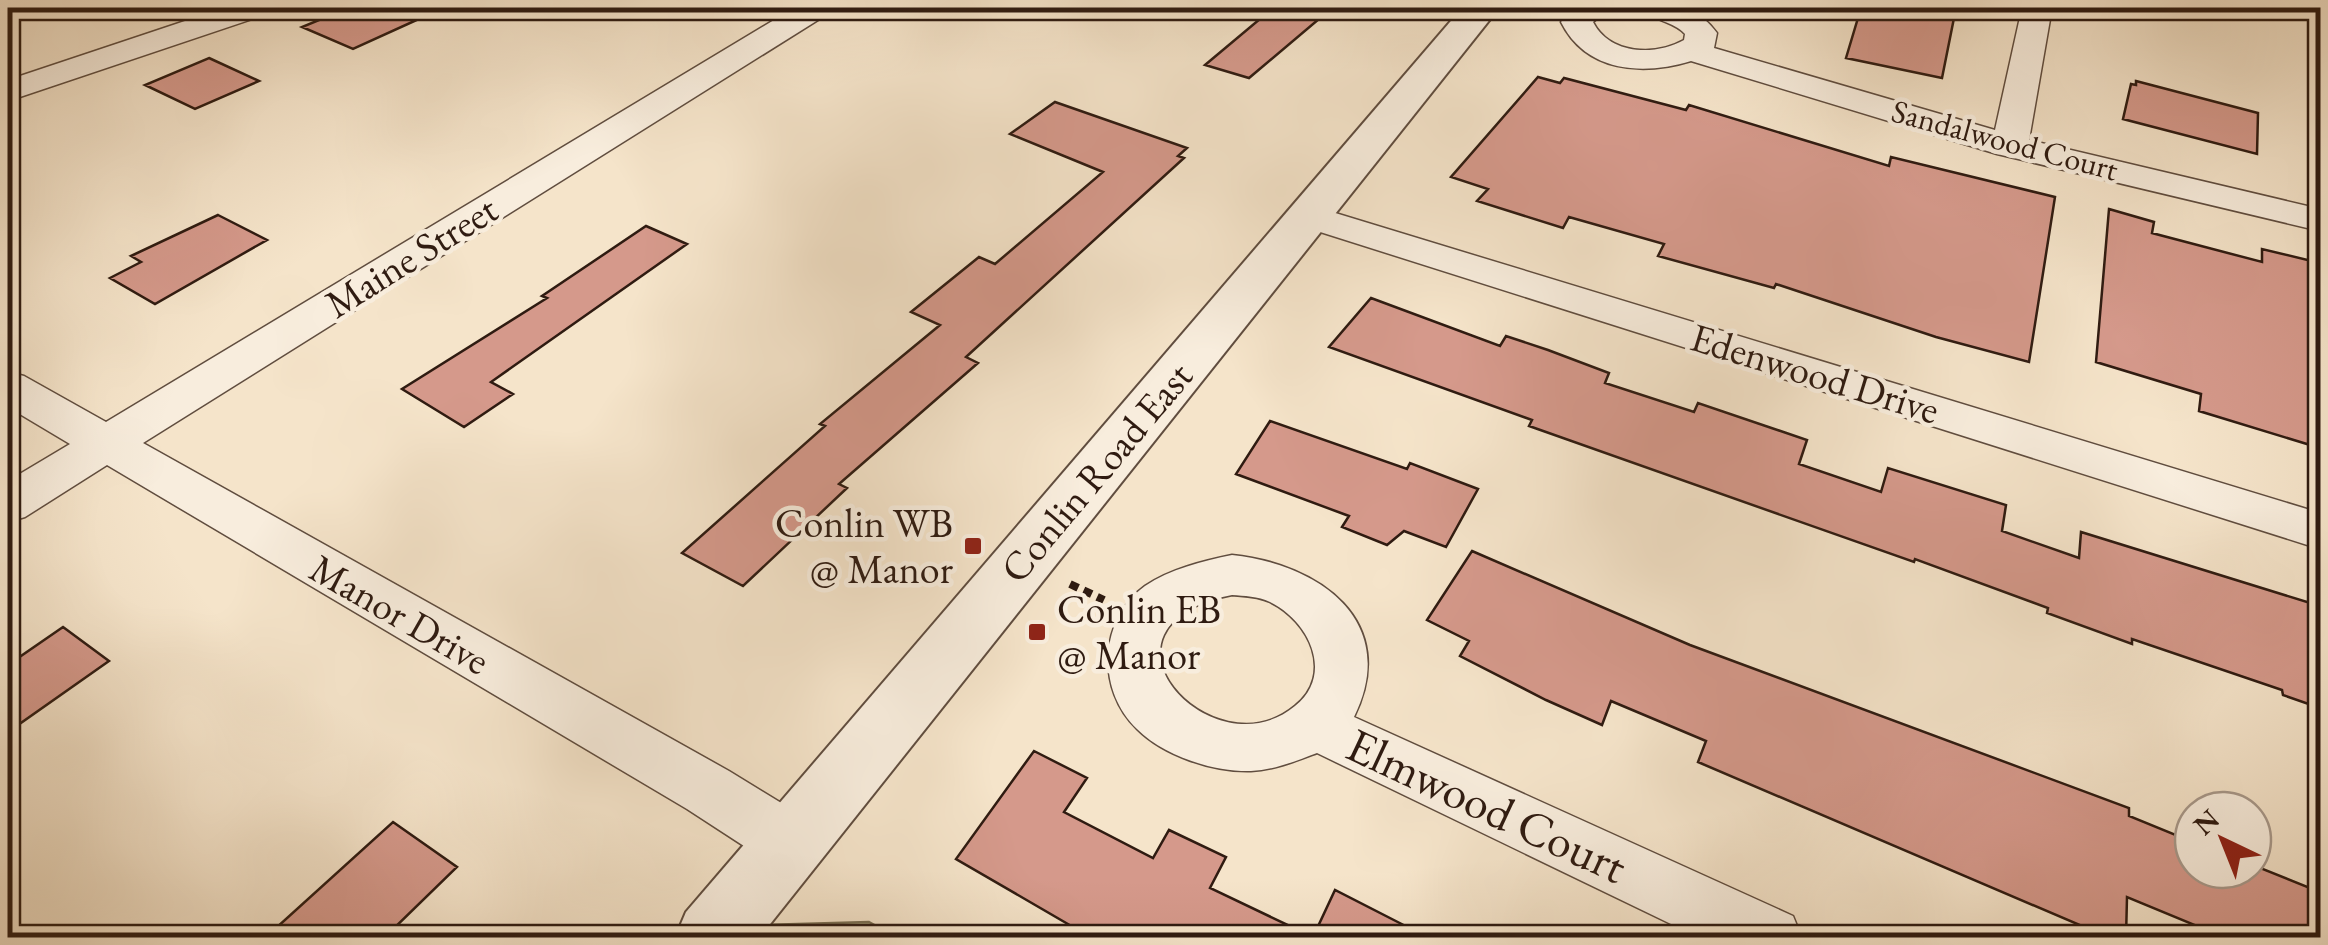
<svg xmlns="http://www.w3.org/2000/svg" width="2328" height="945" font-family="'EB Garamond',serif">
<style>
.green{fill:#c2c292;stroke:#786e52;stroke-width:2.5}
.building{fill:#d5998b;stroke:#2f1b11;stroke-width:2.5}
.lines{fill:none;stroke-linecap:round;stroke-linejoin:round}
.minor-casing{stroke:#604d3f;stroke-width:3}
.tertiary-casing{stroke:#604d3f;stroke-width:4}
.path{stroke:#2f1b11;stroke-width:8;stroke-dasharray:9 6;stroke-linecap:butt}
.minor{fill:#f8eddd;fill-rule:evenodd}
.tertiary{fill:#f8eddd;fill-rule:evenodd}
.poi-dot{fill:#8f2418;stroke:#f8eddd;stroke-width:4}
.labels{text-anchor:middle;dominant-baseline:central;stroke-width:9;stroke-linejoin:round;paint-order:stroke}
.far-street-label{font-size:32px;fill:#2f1b11;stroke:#f8eddd}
.street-label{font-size:40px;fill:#2f1b11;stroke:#f8eddd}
.poi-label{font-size:40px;fill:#2f1b11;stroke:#f8eddd;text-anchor:end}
.near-street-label{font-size:48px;fill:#2f1b11;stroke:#f8eddd}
</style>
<rect width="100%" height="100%" fill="#f5e4ca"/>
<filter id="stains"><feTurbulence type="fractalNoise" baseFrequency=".002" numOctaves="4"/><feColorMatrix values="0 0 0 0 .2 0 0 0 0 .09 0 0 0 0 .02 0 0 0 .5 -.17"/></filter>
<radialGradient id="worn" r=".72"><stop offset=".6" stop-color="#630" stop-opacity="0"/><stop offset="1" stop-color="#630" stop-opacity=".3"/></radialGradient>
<path class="green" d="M 869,922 L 896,937 L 718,938 L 727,926 Z"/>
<path class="building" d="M 348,8 L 443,8 L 353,49 L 302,27 Z
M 1273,8 L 1332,8 L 1249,78 L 1205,65 Z
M 1861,8 L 1956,8 L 1942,78 L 1846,58 Z
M 209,58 L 259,81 L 195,109 L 145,85 Z
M 1538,77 L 1560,83 L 1564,78 L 1686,110 L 1689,105 L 1889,166 L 1891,157 L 2055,197 L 2029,362 L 1936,337 L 1776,284 L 1774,288 L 1658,256 L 1664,244 L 1569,217 L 1563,228 L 1477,201 L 1488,189 L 1451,177 Z
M 2136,81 L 2258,113 L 2257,154 L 2123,119 L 2131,84 L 2136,85 Z
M 1055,102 L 1187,148 L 1178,156 L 1184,158 L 966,357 L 978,363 L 839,484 L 847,488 L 743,586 L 682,553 L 825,426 L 820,424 L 940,325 L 911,312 L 979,257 L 995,264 L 1103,172 L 1010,134 Z
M 2109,209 L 2154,222 L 2152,233 L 2262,262 L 2262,249 L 2320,263 L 2320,448 L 2199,411 L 2201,394 L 2096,362 Z
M 218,215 L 267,240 L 155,304 L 110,278 L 141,262 L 131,256 Z
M 646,226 L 687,244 L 491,382 L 513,394 L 464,427 L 402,389 L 547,298 L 542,296 Z
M 1371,298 L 1500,346 L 1506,336 L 1548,350 L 1609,373 L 1605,383 L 1694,412 L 1698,403 L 1807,440 L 1799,464 L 1881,492 L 1888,468 L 2006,505 L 2002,531 L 2079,558 L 2081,532 L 2320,606 L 2320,708 L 2283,695 L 2282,690 L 2132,639 L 2132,644 L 2047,613 L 2048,608 L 1915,559 L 1914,562 L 1529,426 L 1532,420 L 1329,347 Z
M 1270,421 L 1407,469 L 1410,463 L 1478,489 L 1446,547 L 1404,531 L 1387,545 L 1342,527 L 1349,516 L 1236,474 Z
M 1472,551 L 1690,645 L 2129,808 L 2129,816 L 2193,842 L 2193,870 L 2253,870 L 2253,865 L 2320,892 L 2320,938 L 2202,938 L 2202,928 L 2127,897 L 2126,938 L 2110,938 L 1698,762 L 1706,741 L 1611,701 L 1602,725 L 1546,700 L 1460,656 L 1469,641 L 1427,620 Z
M 63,627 L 109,661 L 8,732 L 8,665 Z
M 1034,751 L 1087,778 L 1064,812 L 1153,858 L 1169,830 L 1226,857 L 1210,888 L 1313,937 L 1335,890 L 1429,938 L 1092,938 L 956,859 Z
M 393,822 L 457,867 L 384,938 L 265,938 Z"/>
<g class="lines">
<g class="minor-casing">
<path id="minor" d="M 224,8 L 268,8 L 264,15 L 8,101 L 8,80 Z
M 794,8 L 830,8 L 826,15 L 143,443 L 729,771 L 814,823 L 822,843 L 814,863 L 792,871 L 770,863 L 687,809 L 107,465 L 25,517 L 8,522 L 8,481 L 70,444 L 8,407 L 8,372 L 24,376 L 106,422 Z
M 1572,8 L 1609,8 L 1593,22 C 1610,55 1655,56 1684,40 L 1685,34 C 1674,21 1653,22 1645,8 C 1676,8 1697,5 1717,33 L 1714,48 L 1995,130 L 2022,8 L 2052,8 L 2029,140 L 2320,209 L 2320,231 L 1997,154 L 1691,61 C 1642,76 1586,72 1561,22 Z
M 1309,205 L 2320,513 L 2320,549 L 1295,224 L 1290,216 L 1295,208 Z
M 1232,555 C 1319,564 1401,621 1354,717 L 1793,916 L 1802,938 L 1700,938 L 1317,753 C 1296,761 1274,770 1251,771 C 1213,772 1164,756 1137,729 C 1096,690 1099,619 1145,586 C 1170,569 1203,561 1232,555 ZM 1232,595 C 1244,596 1258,596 1270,602 C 1309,621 1335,674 1295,706 C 1212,775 1075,626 1232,595 Z"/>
</g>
<g class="tertiary-casing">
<path id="tertiary" d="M 1462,8 L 1499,8 L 759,938 L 675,938 L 686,912 Z"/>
</g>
<path class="path" d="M 1070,584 L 1104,600"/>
<use href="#minor" class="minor"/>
<use href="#tertiary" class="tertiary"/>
</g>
<g class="poi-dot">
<rect x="963" y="536" width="20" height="20" rx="5"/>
<rect x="1027" y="622" width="20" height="20" rx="5"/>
</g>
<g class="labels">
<g class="far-street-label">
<text transform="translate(2005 140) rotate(15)">Sandalwood Court</text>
</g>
<g class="street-label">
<text transform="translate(411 256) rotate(-32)">Maine Street</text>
<text transform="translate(1815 373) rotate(17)">Edenwood Drive</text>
<text transform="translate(1096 472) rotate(-50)">Conlin Road East</text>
<text transform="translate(400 614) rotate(30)">Manor Drive</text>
</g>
<g class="poi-label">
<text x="953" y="523">Conlin WB<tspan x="953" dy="46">@ Manor</tspan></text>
<text x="1057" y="609" text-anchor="start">Conlin EB<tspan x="1057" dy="46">@ Manor</tspan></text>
</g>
<g class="near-street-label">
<text transform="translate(1487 805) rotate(25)">Elmwood Court</text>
</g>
</g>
<rect width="2328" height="945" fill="none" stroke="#f5e4ca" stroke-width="40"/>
<rect x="10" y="10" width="2308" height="925" fill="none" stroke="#2f1b11" stroke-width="5"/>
<rect x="20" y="20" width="2288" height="905" fill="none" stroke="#2f1b11" stroke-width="2.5"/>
<g transform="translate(2223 840) rotate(317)"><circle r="48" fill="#f8eddd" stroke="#a8998b" stroke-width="2.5"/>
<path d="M0-8L18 38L0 25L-18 38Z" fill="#8f2418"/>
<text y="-15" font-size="28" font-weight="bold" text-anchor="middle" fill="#2f1b11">N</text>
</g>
<rect width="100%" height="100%" filter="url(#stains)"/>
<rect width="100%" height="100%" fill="url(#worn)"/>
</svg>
